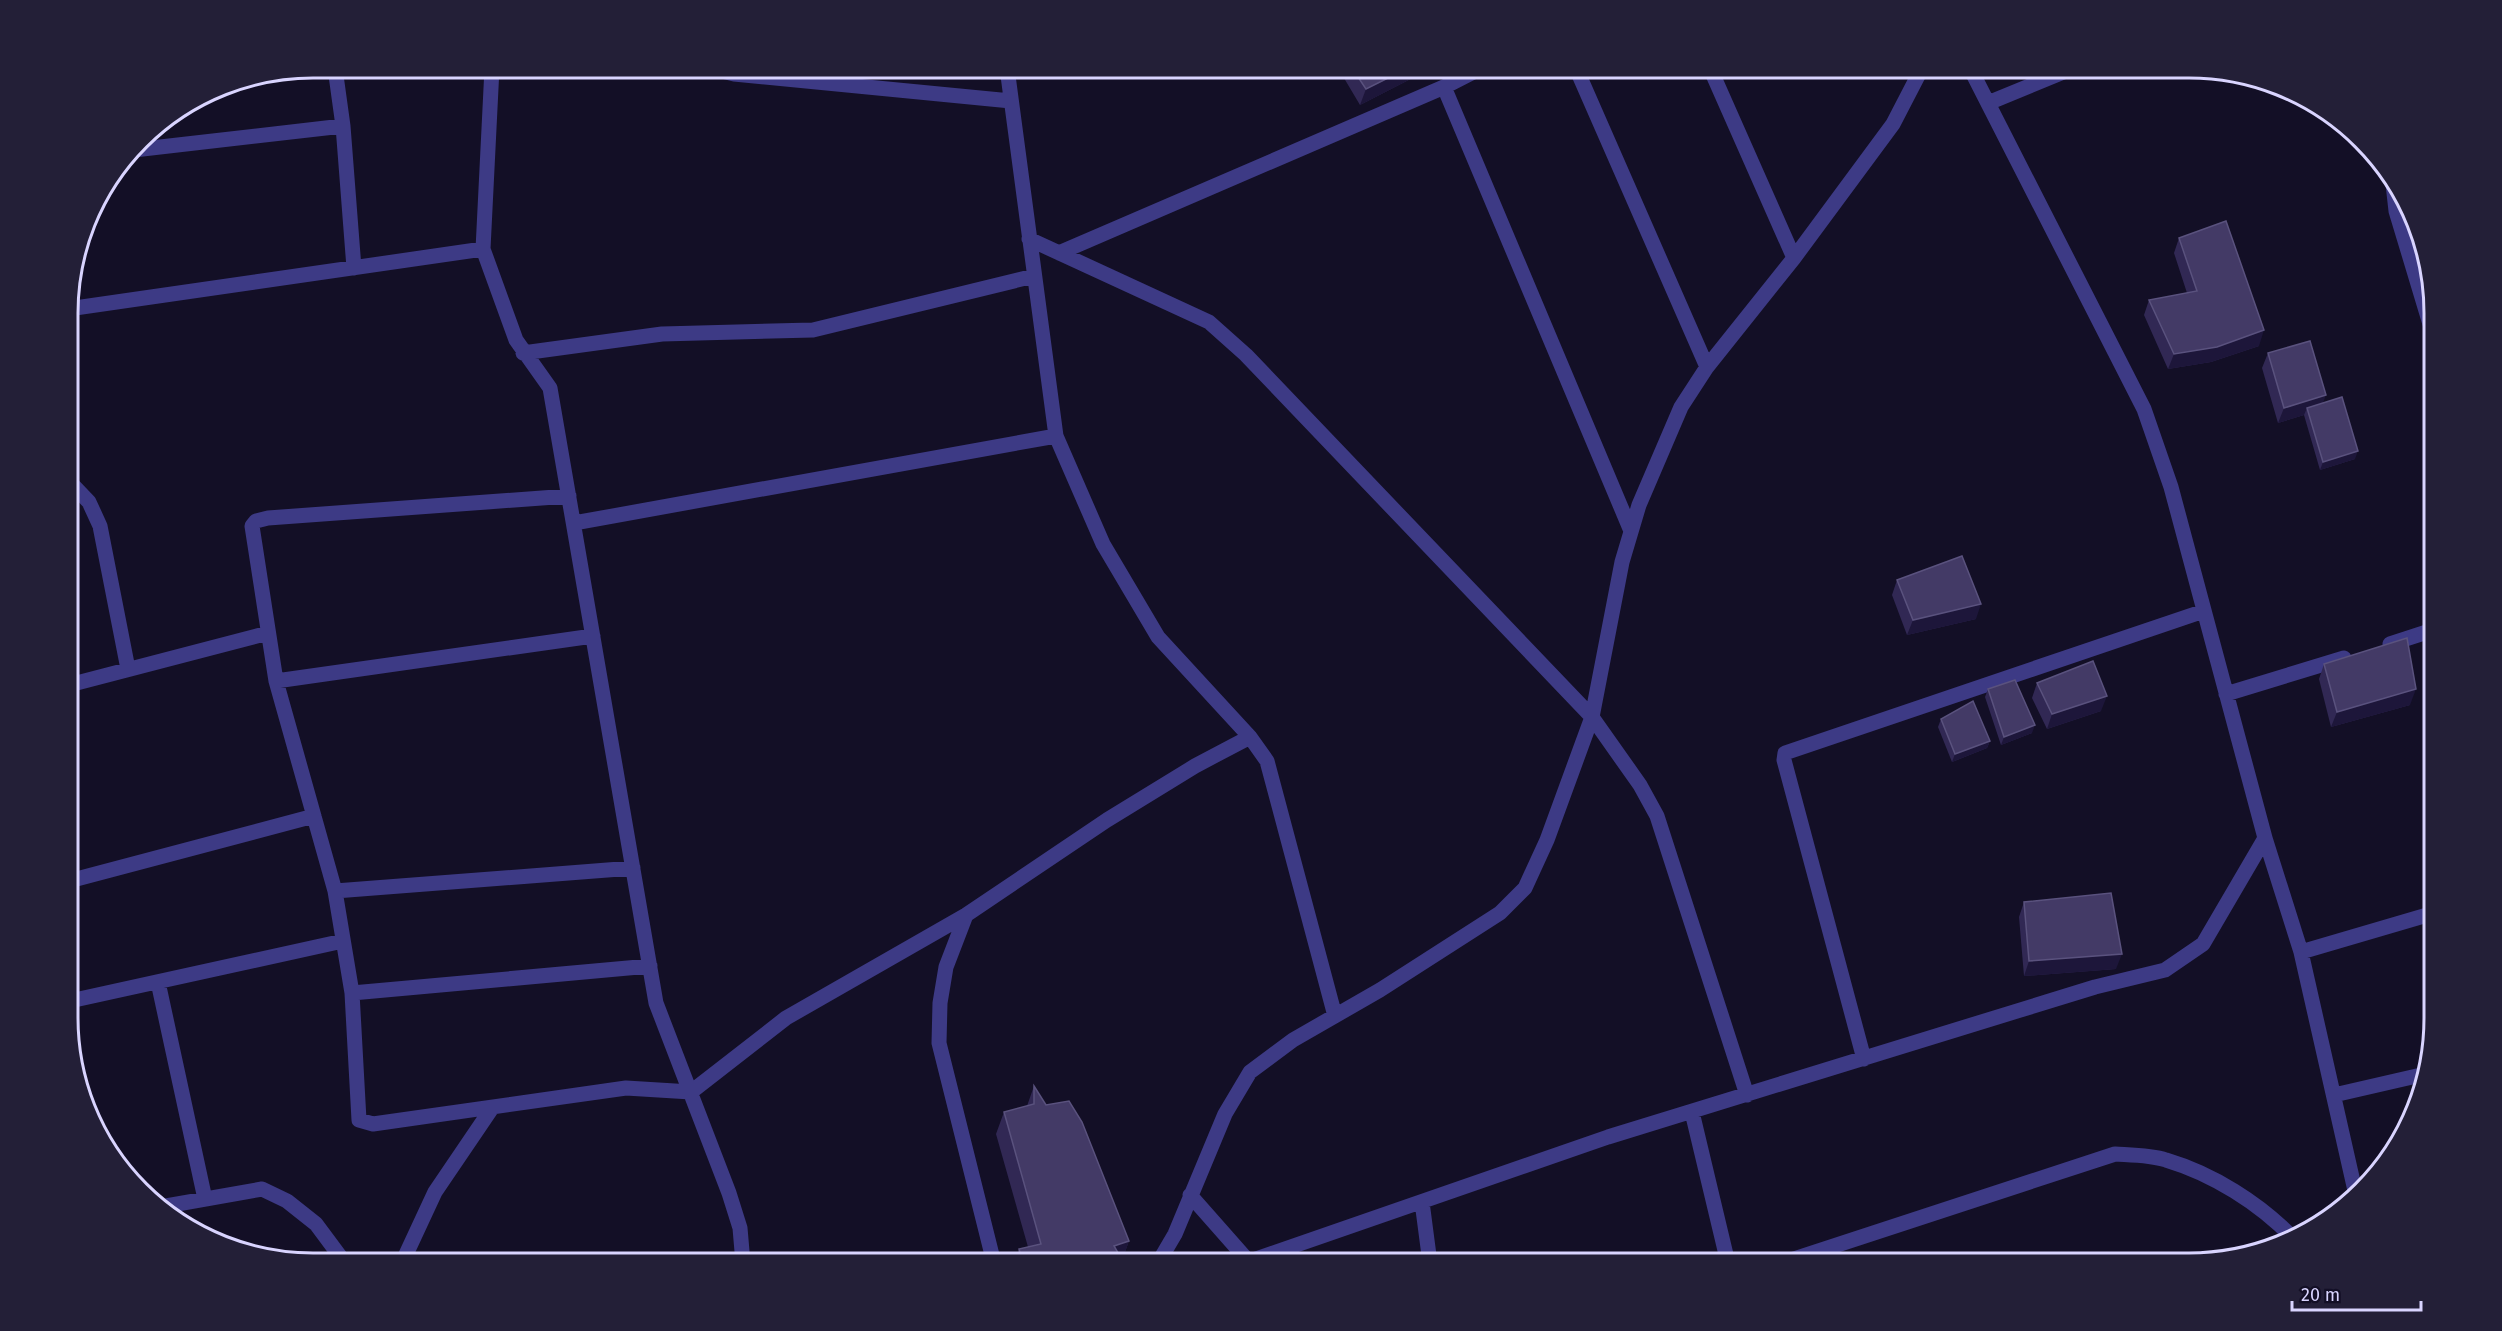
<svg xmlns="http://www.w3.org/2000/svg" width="2502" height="1331" font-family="'Fira Sans',sans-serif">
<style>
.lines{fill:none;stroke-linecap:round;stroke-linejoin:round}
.minor{stroke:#3d3a85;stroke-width:15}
.wall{fill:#312854}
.shaded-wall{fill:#1d163a}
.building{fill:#433a66;stroke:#5a527e;stroke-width:1.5}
.rim{fill:none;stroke:#d9d4ff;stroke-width:3}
</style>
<rect width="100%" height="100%" fill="#130f26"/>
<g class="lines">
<path class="minor" d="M 335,68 L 343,126 L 354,268
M 492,68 L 483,249 L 516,340 L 550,388 L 656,1003 L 729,1193 L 740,1228 L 743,1263
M 710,68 L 734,74 L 1011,101
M 1007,68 L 1056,436 L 1103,544 L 1158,637 L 1250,737 L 1267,761 L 1335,1016
M 1576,68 L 1707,367
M 1710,68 L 1794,258
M 1970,68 L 2144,409 L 2171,487 L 2265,838 L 2301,952 L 2356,1195
M 1444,87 L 1631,531
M 1988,103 L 2073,68
M 134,150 L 343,126
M 2392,175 L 2396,211 L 2433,334
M 1029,239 L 1209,322 L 1246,355 L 1592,717 L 1640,785 L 1657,816 L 1747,1095
M 1059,253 L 1444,87 L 1481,68
M 68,309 L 483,249
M 523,353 L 662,334 L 813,330 L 1034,276
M 68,480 L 89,502 L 100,526 L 128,669
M 569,496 L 268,518 L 256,521 L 252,526 L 276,681 L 335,891 L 352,993 L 359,1120 L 373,1124 L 626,1088 L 691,1092 L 786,1018 L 966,915 L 1107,820 L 1195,766 L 1250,737
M 574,523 L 1056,436
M 2390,644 L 2433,630
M 276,681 L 593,636
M 69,685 L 268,633
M 2226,694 L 2344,658
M 69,881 L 314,816
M 335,891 L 633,868
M 966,915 L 946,967 L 940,1003 L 939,1043 L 994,1263
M 2301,952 L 2434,913
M 158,982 L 205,1199
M 352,993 L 650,966
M 70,1001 L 343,941
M 1864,1059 L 1784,760 L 1785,753 L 2204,611
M 2334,1095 L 2421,1075
M 1692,1112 L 1728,1263
M 1190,1195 L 1250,1263
M 1422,1202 L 1430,1263
M 166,1206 L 262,1189 L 287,1201 L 316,1224 L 345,1263
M 1250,1261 L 1608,1137 L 2095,987 L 2165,970 L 2203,944 L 2265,838
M 402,1263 L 435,1192 L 492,1108
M 1158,1263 L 1175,1234 L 1225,1114 L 1250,1072 L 1293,1040 L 1380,990 L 1500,913 L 1525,888 L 1547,840 L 1592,717 L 1622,562 L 1639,505 L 1681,407 L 1707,367 L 1794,258 L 1893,124 L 1922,68
M 1782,1263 L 2115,1154 C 2131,1155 2151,1155 2166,1160 C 2213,1174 2259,1203 2293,1238"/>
</g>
<path class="wall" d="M 1338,68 L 1432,68 L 1360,105 Z
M 2179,238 L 2259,346 L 2211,362 L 2168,369 L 2144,315 L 2149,300 L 2187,293 L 2174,253 Z
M 2268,353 L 2323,403 L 2355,459 L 2320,470 L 2304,415 L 2278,423 L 2262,368 Z
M 1897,580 L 1976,619 L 1907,635 L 1892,595 Z
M 2433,629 L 2434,690 L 2424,646 L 2429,631 Z
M 2324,664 L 2410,705 L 2331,727 L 2319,679 Z
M 2037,683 L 2101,711 L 2047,729 L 2032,698 Z
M 1988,689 L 2032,733 L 2001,745 L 1985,697 Z
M 1941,719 L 1990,741 L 1987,748 L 1952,762 L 1938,727 Z
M 2024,902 L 2116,969 L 2024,976 L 2019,917 Z
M 1034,1086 L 1129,1241 L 1122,1260 L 1124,1263 L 1014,1263 L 1019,1249 L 1028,1247 L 996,1134 L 1004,1112 L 1027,1106 Z"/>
<path class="shaded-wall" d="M 1408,68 L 1432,68 L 1360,105 L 1366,89 Z
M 2264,330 L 2259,346 L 2211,362 L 2168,369 L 2174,354 Z
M 2326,395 L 2320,411 L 2307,408 L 2304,415 L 2278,423 L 2284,408 Z
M 2358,451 L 2355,459 L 2320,470 L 2323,462 Z
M 1981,604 L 1976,619 L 1907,635 L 1913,620 Z
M 2416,689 L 2410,705 L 2331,727 L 2337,712 Z
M 2107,696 L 2101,711 L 2047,729 L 2052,714 Z
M 2035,725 L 2032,733 L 2001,745 L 2004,737 Z
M 1990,741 L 1987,748 L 1952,762 L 1955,754 Z
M 2122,954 L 2116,969 L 2024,976 L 2029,961 Z
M 1129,1241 L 1121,1263 L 1114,1246 Z"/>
<path class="building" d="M 1352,68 L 1408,68 L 1366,89 Z
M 2226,221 L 2264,330 L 2217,347 L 2174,354 L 2149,300 L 2197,291 L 2179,238 Z
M 2310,341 L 2326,395 L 2284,408 L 2268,353 Z
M 2342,397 L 2358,451 L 2323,462 L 2307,408 Z
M 1962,556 L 1981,604 L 1913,620 L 1897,580 Z
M 2433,629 L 2433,649 L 2429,631 Z
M 2407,638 L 2416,689 L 2337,712 L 2324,664 Z
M 2093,661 L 2107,696 L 2052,714 L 2037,683 Z
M 2015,680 L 2035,725 L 2004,737 L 1988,689 Z
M 1973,701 L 1990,741 L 1955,754 L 1941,719 Z
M 2111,893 L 2122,954 L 2029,961 L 2024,902 Z
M 1034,1086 L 1046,1105 L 1069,1101 L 1082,1122 L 1129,1241 L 1114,1246 L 1124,1263 L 1023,1263 L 1019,1249 L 1041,1244 L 1004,1112 L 1034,1104 Z"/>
<path d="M0 0H2502V1331H0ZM313 78H2189A235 235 0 0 1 2424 313V1018A235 235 0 0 1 2189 1253H313A235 235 0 0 1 78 1018V313A235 235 0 0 1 313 78Z" fill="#231f37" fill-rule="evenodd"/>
<path class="rim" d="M313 78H2189A235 235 0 0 1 2424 313V1018A235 235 0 0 1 2189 1253H313A235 235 0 0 1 78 1018V313A235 235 0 0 1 313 78Z"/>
<path d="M2292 1301v9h129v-9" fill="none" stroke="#d9d4ff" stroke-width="3"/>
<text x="2301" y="1301" font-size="18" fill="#d9d4ff" stroke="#130f26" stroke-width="4.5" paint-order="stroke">20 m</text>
</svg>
